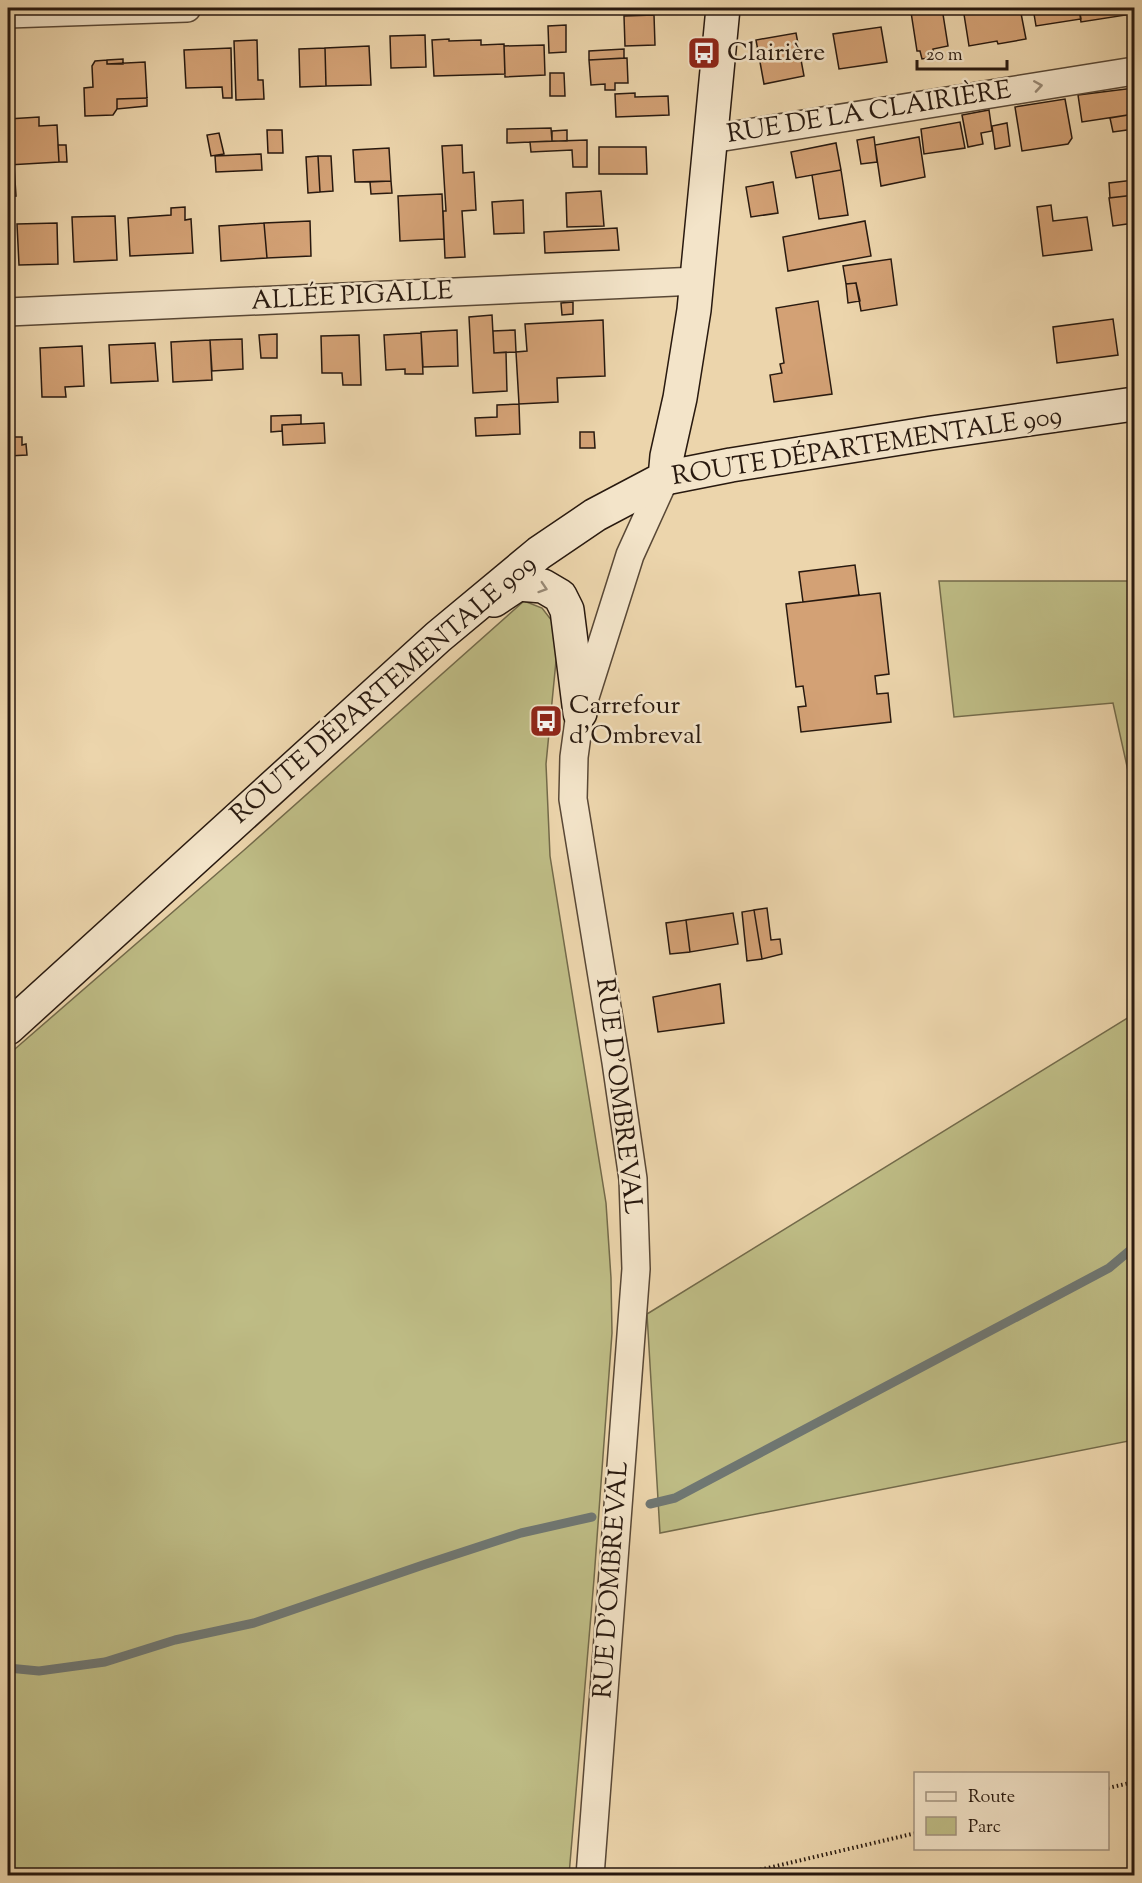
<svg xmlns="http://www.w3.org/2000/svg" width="1142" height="1883" font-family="'Sorts Mill Goudy',serif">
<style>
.green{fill:#bebc85;stroke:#736a4a;stroke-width:1.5}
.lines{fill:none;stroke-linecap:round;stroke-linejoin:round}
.stream{stroke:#6f7773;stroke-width:9}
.building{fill:#d3a175;stroke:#28190f;stroke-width:1.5}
.street-casing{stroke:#594836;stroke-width:30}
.secondary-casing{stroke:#28190f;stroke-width:36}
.path{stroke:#28190f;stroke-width:4;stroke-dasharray:1.5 3;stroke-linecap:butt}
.street{stroke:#f3e4c9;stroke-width:27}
.secondary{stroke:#f3e4c9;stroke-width:33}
.oneway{stroke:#988975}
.labels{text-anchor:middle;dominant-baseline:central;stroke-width:5;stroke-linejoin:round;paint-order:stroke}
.poi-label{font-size:26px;fill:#28190f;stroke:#f3e4c9;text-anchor:start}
.street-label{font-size:26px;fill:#28190f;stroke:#f3e4c9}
</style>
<rect width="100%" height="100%" fill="#ecd5ac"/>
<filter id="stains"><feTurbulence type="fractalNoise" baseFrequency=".00333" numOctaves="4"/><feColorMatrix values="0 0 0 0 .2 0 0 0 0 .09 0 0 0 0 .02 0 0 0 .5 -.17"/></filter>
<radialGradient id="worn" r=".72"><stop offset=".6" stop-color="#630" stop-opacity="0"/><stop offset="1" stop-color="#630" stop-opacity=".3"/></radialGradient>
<path class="green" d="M 1132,470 L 1134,470 L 1134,798 L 1113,703 L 954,717 L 939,581 L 1134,581 Z
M 524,601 L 542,608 L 559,630 L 546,764 L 550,856 L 606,1203 L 611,1278 L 612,1333 L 594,1579 L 569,1875 L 8,1876 L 8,1055 L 243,851 Z
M 1134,1014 L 1134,1440 L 660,1533 L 647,1314 Z"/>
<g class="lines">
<path class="stream" d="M 650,1504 L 675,1498 L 1109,1268 L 1134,1247
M 8,1668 L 39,1671 L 105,1662 L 175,1640 L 254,1623 L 423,1565 L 521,1533 L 592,1517"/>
</g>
<path class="building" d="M 936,8 L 942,8 L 948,46 L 933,49 L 934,57 L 922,59 L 920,51 L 917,51 L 911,12 Z
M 963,8 L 1020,8 L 1026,39 L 998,44 L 997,41 L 969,46 Z
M 1033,8 L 1079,8 L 1081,19 L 1036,26 Z
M 1079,8 L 1124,8 L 1126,15 L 1081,22 Z
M 1129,8 L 1134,8 L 1134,22 L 1132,23 Z
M 654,15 L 655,45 L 625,46 L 624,16 Z
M 566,25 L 566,52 L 549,53 L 548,26 Z
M 881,27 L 887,62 L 839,69 L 833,34 Z
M 796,33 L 804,76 L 764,84 L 756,40 Z
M 425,35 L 426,67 L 391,68 L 390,36 Z
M 449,39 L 449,41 L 481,40 L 481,45 L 504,44 L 505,74 L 434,76 L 432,40 Z
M 257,40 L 258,80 L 263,80 L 264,99 L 236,100 L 234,41 Z
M 544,45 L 545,75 L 505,77 L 504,46 Z
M 369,46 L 371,85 L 326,86 L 325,48 Z
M 231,48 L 232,98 L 223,98 L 222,87 L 186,88 L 184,50 Z
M 325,48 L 326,86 L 300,87 L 299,49 Z
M 624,49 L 624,58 L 589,60 L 589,51 Z
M 627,58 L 628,83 L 615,83 L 615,90 L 605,90 L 605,84 L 591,85 L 589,60 Z
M 123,59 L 123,64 L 107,64 L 107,60 Z
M 107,60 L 107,64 L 145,62 L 147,98 L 117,99 L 117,109 L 113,115 L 85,116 L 84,88 L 93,87 L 92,66 L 95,61 Z
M 550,73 L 564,73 L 565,96 L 550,96 Z
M 1134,88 L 1134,114 L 1082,122 L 1078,95 Z
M 635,93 L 635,97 L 668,96 L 669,115 L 616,117 L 615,94 Z
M 147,98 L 147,106 L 117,109 L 117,99 Z
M 1065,99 L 1072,138 L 1068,144 L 1022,151 L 1015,107 Z
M 989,110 L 992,131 L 981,133 L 983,144 L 968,147 L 962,115 Z
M 1134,114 L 1134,129 L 1113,132 L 1110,118 Z
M 39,117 L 39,126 L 57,125 L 59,162 L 8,165 L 8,119 Z
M 960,122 L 965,148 L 924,154 L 921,129 Z
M 1007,123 L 1010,146 L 995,149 L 992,126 Z
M 551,128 L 552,141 L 507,143 L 507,129 Z
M 267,130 L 282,130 L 283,153 L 268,153 Z
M 567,130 L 567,141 L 552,141 L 552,131 Z
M 219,133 L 224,154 L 211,156 L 207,135 Z
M 874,137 L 877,162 L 861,164 L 857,140 Z
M 919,137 L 925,177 L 881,186 L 875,145 Z
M 587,140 L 587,167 L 573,167 L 572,150 L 531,152 L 530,142 Z
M 836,143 L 841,170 L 796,178 L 791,152 Z
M 58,145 L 66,145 L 67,162 L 59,162 Z
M 462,145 L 463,173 L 474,172 L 476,210 L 462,211 L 465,257 L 445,258 L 443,211 L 446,211 L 442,146 Z
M 599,147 L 646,147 L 647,174 L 599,174 Z
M 389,148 L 391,181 L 355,182 L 353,150 Z
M 261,154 L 262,170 L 216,172 L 215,156 Z
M 318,156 L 320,192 L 308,193 L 306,157 Z
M 318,156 L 331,156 L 333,191 L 320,192 Z
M 8,165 L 14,165 L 16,196 L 8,197 Z
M 841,170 L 848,215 L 819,219 L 812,175 Z
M 1134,180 L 1134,195 L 1110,198 L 1109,183 Z
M 391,181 L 392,193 L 371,194 L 370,182 Z
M 773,182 L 778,213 L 751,217 L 746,187 Z
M 601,191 L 604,226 L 567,227 L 566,193 Z
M 442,194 L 444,239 L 400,241 L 398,196 Z
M 1134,195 L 1134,223 L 1113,226 L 1109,198 Z
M 523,200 L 524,233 L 494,234 L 492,202 Z
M 1051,205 L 1053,221 L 1087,217 L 1092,250 L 1043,256 L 1037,207 Z
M 185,207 L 185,220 L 191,219 L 193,253 L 130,256 L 128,218 L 171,215 L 171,208 Z
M 115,216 L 117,260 L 74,262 L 72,217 Z
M 310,221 L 311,256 L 267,258 L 264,223 Z
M 865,221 L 871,256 L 788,271 L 783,237 Z
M 57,223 L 58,264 L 19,265 L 17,224 Z
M 264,223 L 267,258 L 221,261 L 219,226 Z
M 617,228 L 619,250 L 545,253 L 544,232 Z
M 891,259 L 897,305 L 861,311 L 856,283 L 846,284 L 843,266 Z
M 856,283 L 860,301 L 848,303 L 846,284 Z
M 818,301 L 832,394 L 774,402 L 770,375 L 782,373 L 780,364 L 784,363 L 776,308 Z
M 573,302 L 573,314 L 562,315 L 561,303 Z
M 492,315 L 494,353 L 506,352 L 507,391 L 473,393 L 469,317 Z
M 1113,319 L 1118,355 L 1057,363 L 1053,327 Z
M 603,320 L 605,376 L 557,378 L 558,402 L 519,404 L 516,352 L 527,351 L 525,324 Z
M 457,330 L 458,366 L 423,367 L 421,332 Z
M 515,330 L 516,352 L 494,353 L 493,331 Z
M 421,333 L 423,374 L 405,374 L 405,369 L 386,370 L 384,335 Z
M 277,334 L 277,358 L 261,358 L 259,335 Z
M 359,335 L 361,385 L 343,385 L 342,373 L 322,373 L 321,336 Z
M 242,339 L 243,369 L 212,371 L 210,340 Z
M 210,340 L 212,380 L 173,382 L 171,342 Z
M 155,343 L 158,381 L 111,383 L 109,345 Z
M 82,346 L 84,386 L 65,387 L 66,397 L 42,397 L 40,348 Z
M 519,404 L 520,434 L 476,436 L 475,418 L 497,417 L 497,405 Z
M 301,415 L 301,424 L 282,425 L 282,431 L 271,432 L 271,416 Z
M 324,423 L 325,443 L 283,445 L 282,425 Z
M 580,432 L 594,432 L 595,448 L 580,448 Z
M 8,437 L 22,437 L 22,445 L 26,444 L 27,455 L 8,456 Z
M 855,565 L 859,595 L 803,602 L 799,572 Z
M 880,593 L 889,674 L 875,676 L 877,694 L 888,693 L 891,722 L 801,732 L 798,707 L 806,706 L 803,686 L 796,687 L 786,604 Z
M 767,908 L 771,940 L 780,939 L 782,954 L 762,959 L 754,910 Z
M 754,910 L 762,959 L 747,961 L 742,912 Z
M 733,913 L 738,944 L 690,952 L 686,920 Z
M 686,920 L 690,952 L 670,954 L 666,923 Z
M 720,984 L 724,1023 L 658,1032 L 653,997 Z"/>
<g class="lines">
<g class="street-casing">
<path id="street" d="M 8,14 L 187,8
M 711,139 L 1134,71
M 8,312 L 697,281
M 590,1876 L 636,1269 L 633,1179 L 616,1062 L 573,799 L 574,757 L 580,713 L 630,555 L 665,478"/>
</g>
<g class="secondary-casing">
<path id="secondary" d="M 665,478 L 667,456 L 680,398 L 694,310 L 723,8
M 494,600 L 518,584 L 543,586 L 560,596 L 567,610 L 580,713
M 8,1028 L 438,637 L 539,553 L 595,515 L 665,478 L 731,465 L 932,433 L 1134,404"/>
</g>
<path class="path" d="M 1108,1788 L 1134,1782
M 734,1876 L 916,1833"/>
<use href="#street" class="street"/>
<use href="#secondary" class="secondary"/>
</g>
<defs><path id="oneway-chevron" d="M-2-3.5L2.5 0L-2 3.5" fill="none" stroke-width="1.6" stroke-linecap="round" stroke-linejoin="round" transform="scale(1.5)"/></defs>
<g class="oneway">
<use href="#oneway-chevron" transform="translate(1038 86) rotate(-9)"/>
<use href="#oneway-chevron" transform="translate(543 588) rotate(18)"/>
</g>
<defs>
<g id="bus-square" transform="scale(1.725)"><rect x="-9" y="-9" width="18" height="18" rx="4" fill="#8f2418" stroke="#f3e4c9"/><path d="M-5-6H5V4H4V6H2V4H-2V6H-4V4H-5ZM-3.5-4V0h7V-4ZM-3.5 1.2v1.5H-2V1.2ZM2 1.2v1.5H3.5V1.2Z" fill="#fff"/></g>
</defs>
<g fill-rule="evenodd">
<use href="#bus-square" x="704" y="53"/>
<use href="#bus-square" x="546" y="721"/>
</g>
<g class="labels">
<g class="poi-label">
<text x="727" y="53">Clairière</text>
<text x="569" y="706">Carrefour<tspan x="569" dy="30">d'Ombreval</tspan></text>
</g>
<g class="street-label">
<text transform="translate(869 113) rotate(-9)">RUE DE LA CLAIRIÈRE</text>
<text transform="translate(352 297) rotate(-3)">ALLÉE PIGALLE</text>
<text transform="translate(867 447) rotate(-9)">ROUTE DÉPARTEMENTALE 909</text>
<text transform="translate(384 690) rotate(-41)">ROUTE DÉPARTEMENTALE 909</text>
<text transform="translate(618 1096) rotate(83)">RUE D'OMBREVAL</text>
<text transform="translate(612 1580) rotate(-86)">RUE D'OMBREVAL</text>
</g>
</g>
<rect width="1142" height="1883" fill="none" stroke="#ecd5ac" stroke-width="30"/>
<rect x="9" y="9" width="1124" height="1865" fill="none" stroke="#28190f" stroke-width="3"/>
<rect x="15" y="15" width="1112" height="1853" fill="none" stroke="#28190f" stroke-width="1.5"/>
<rect x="914" y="1772" width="195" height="78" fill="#f3e4c9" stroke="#a2937f" stroke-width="1.5"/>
<rect x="926" y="1792" width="30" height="9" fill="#f3e4c9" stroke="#a2937f" stroke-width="1.5"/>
<text x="968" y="1802" font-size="18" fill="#28190f">Route</text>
<rect x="926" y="1817" width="30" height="18" fill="#bebc85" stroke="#a2937f" stroke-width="1.5"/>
<text x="968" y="1832" font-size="18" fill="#28190f">Parc</text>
<path d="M917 60v9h90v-9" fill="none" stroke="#28190f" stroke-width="3"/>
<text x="926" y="60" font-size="18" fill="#28190f" stroke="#f3e4c9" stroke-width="4.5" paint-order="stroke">20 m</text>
<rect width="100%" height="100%" filter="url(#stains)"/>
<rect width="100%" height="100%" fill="url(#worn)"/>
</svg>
